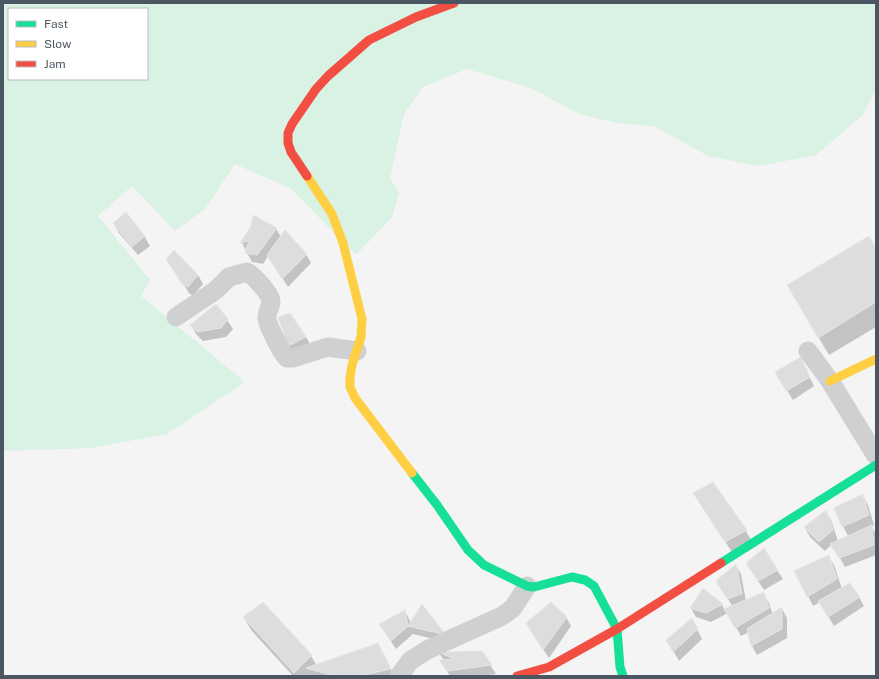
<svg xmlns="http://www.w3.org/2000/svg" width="879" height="679" font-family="'Public Sans',sans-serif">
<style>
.green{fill:#d9f2e3;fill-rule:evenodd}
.shadow{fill:#0003}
.building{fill:#ddddde;stroke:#e5e6e7}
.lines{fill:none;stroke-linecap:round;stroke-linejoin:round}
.street{stroke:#ced0d2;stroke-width:19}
.fast{stroke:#16e098;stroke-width:9}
.slow{stroke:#ffcf43;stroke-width:9}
.jam{stroke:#f24e42;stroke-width:9}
</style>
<rect width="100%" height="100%" fill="#f4f4f4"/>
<path class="green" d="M 3,3 L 876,3 L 876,90 L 862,116 L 816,155 L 759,166 L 708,156 L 654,126 L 617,123 L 579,114 L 531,88 L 467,69 L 423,87 L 404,114 L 390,178 L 399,193 L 392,217 L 356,255 L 290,188 L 235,164 L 205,209 L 175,231 L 132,186 L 98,216 L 150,280 L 141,296 L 245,382 L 167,434 L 91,448 L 3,451 ZM 9,9 L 147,9 L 147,79 L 9,79 Z"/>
<path class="shadow" d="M 126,214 L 145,237 L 150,246 L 138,255 L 119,233 L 114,224 Z
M 252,226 L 276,229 L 281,237 L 306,254 L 311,263 L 288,287 L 268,256 L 263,264 L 252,262 L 242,243 Z
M 876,249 L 876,327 L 829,355 L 798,303 Z
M 173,268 L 198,275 L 203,284 L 193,296 L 189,293 Z
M 216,305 L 227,320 L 233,329 L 226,337 L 203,341 L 196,334 L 191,325 Z
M 280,318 L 306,337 L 311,346 L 294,355 L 289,346 Z
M 805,368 L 814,386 L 793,400 L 781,381 Z
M 713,483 L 746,531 L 754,545 L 734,555 L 694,494 Z
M 863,496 L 868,505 L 874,525 L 871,526 L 876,534 L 876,555 L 845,567 L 832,544 L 825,551 L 810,537 L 805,528 L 826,512 L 831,520 L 838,541 L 848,536 L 843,526 Z
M 828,556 L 834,565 L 842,589 L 859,597 L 864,606 L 834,626 L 820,602 L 813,606 L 796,571 Z
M 736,566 L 741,574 L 746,601 L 764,594 L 769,603 L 773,615 L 782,609 L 787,618 L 787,638 L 757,655 L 752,646 L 749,632 L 741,636 L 728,613 L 711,622 L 696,617 L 691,608 L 722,605 L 725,610 L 733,607 L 723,591 Z
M 777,570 L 783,579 L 764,590 L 752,572 Z
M 422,606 L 450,643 L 413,634 L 396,649 L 380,625 L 405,611 L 411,623 Z
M 566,617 L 571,626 L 549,658 L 532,633 Z
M 244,618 L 311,656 L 317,666 L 378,644 L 386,658 L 394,676 L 293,676 L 252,631 Z
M 692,620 L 702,639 L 679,661 L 667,640 Z
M 482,652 L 496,674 L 481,676 L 450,676 L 440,661 L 444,660 L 439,653 Z"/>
<path class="building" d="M 126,212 L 145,236 L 132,247 L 113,223 Z
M 253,215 L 277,228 L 257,255 L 245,253 L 249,241 L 240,243 L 251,226 Z
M 285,230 L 307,254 L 282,279 L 267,255 Z
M 869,236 L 876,248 L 876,302 L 818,338 L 787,285 Z
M 174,250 L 198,275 L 188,287 L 182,284 L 166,259 Z
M 216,304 L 228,319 L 221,328 L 197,332 L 190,325 Z
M 290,313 L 306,337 L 288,346 L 278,317 Z
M 801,357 L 810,377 L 786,391 L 775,372 Z
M 713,482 L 747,530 L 725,542 L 693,493 Z
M 863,494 L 869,515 L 842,527 L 834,508 Z
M 826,510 L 833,530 L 819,542 L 804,527 Z
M 872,525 L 874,545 L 839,558 L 830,544 Z
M 764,548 L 778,570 L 758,581 L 746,563 Z
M 829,555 L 837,579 L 807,597 L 794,571 Z
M 736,564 L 742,594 L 727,599 L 716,581 Z
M 850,583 L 860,597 L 828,617 L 818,601 Z
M 703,588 L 723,604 L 706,613 L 690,608 Z
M 764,592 L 769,608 L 735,628 L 724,609 Z
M 263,602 L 312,655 L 294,673 L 243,617 Z
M 551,602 L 567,617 L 543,650 L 526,623 Z
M 422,604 L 446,635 L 408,626 Z
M 782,607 L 782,629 L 751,646 L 747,629 Z
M 405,610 L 408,626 L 391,641 L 379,624 Z
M 692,618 L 698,629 L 673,652 L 666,640 Z
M 378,643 L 390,669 L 360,676 L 334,676 L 306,668 Z
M 482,651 L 492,665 L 447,671 L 439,660 L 454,659 L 438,652 Z"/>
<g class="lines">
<path class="street" d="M 176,317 L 216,290 L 229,277 L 247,272 C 253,275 271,294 271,301 C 271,307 266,313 267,319 C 268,326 282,354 287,358 L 293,358 L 328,347 L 357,351
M 808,351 L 830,381 L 876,456
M 399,676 L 410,661 L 427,650 L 502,616 L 513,608 L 527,586"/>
<path class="fast" d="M 412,473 L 437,505 L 468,550 L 484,565 L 527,586 L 534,587 L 572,577 L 585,580 L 594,586 L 617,629 L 620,667 L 623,676
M 721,563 L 876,465"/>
<path class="slow" d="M 307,176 L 332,214 L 343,243 L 362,319 L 361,337 L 352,365 L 350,378 L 350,387 L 355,398 L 412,473
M 830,381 L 876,359"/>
<path class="jam" d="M 307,176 L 291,152 L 288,143 L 288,133 L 292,124 L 316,89 L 328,76 L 369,40 L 416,17 L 454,3
M 517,676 L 549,667 L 617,629 L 721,563"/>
</g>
<rect width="879" height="679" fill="none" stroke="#4a5661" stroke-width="8"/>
<rect x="8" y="8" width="140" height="72" fill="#ffffff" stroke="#b7bbc0"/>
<rect x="16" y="21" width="20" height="6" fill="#16e098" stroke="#b7bbc0"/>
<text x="44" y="28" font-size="12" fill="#4a5661">Fast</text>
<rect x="16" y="41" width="20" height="6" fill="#ffcf43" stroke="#b7bbc0"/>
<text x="44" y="48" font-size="12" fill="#4a5661">Slow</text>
<rect x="16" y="61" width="20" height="6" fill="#f24e42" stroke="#b7bbc0"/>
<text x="44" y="68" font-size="12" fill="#4a5661">Jam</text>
</svg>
